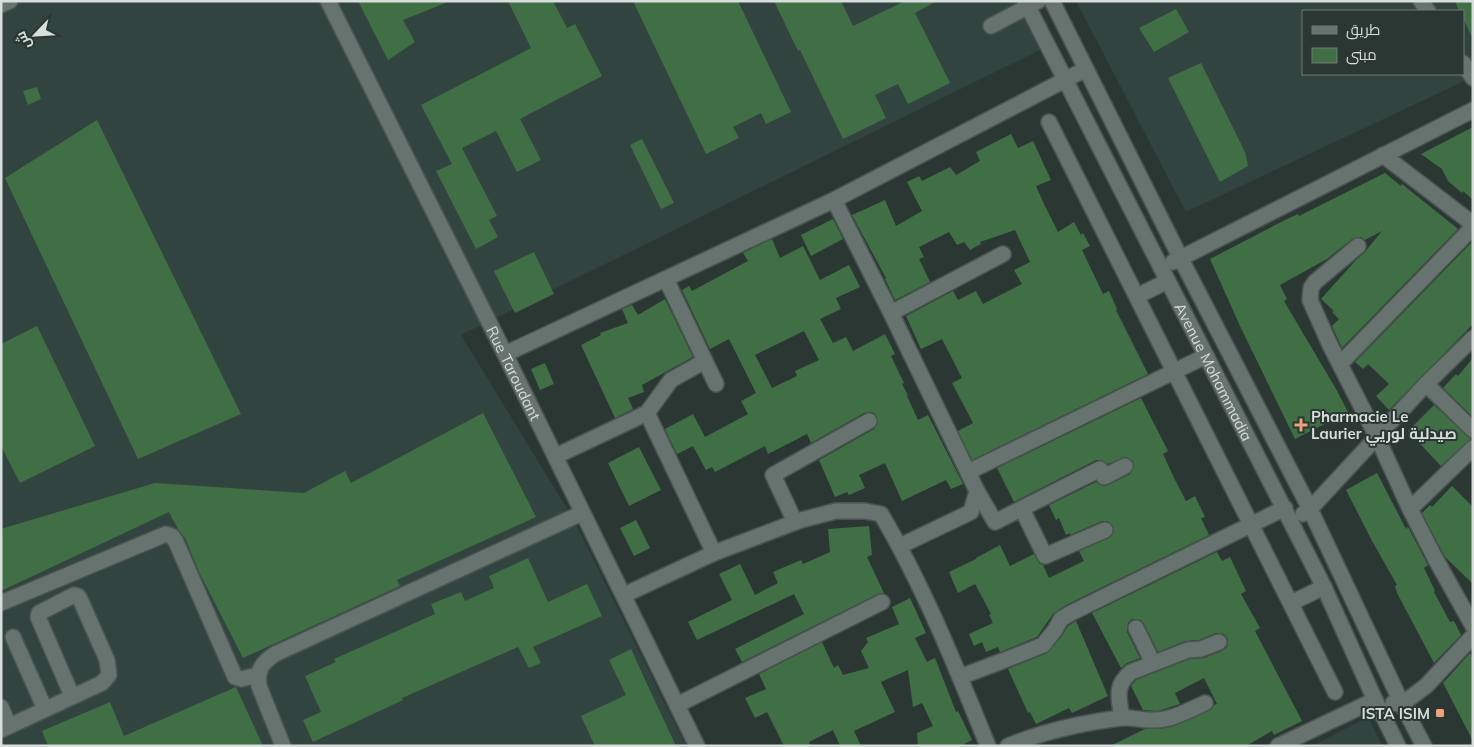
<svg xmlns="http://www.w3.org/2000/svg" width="1474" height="747" font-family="Mulish,Cairo,sans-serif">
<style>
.built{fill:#32443f;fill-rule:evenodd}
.building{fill:#406f45;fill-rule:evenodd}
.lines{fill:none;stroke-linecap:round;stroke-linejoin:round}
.minor-casing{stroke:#4a5450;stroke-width:18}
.minor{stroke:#66736e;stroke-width:15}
.poi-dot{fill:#f0a27a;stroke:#2b3733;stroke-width:2}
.labels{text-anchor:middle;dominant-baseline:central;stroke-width:4;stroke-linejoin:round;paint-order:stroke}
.street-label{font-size:15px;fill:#d7dedb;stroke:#2b3733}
.poi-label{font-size:15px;font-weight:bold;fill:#d7dedb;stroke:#2b3733;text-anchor:start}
</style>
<rect width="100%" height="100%" fill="#2b3733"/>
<path class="built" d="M 1,1 L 1017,1 L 1042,49 L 461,335 L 574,520 L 686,746 L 1,746 Z
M 1076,1 L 1473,1 L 1473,77 L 1186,212 ZM 1303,11 L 1463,11 L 1463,74 L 1303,74 Z
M 1368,717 L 1382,746 L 1312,746 L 1358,722 Z"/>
<path class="building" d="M 358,1 L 448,1 L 448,2 L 403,20 L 415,42 L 388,60 Z
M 508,1 L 553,1 L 567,28 L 575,24 L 602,76 L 520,119 L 541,160 L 517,172 L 496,131 L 462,148 L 497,216 L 489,220 L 498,237 L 476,249 L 436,171 L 452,164 L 421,105 L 531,48 Z
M 633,1 L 738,1 L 791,112 L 766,124 L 761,113 L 733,127 L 739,138 L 706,154 Z
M 774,1 L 841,1 L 853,26 L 905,1 L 937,1 L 915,13 L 950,83 L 908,104 L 898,84 L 875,95 L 886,118 L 843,139 L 800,50 L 798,51 Z
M 1455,1 L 1473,1 L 1473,39 L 1463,18 L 1463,11 L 1459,11 Z
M 1176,9 L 1189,32 L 1154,52 L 1139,28 Z
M 1201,63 L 1245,152 L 1248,166 L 1220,182 L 1168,78 Z
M 37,87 L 41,99 L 28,105 L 23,91 Z
M 97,120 L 241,414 L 138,459 L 5,178 Z
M 1473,127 L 1473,200 L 1463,191 L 1462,193 L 1448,181 L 1442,169 L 1421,154 Z
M 1011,134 L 1018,148 L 1033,141 L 1051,180 L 1036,186 L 1044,204 L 1058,232 L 1074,222 L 1081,235 L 1083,233 L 1090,246 L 1082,250 L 1103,294 L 1109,291 L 1117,309 L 1116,310 L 1148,374 L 972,460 L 958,431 L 973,423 L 952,383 L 962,378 L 942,339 L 921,349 L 906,316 L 953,291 L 958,300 L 976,291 L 983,304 L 1022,284 L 1014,270 L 1030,262 L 1015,230 L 980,242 L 981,244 L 970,250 L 964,242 L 957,245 L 949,232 L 919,247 L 924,257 L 919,259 L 930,282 L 895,300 L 885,279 L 886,278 L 852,215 L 885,200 L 896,226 L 922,211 L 907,182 L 919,176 L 922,181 L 950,167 L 956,175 L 980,161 L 976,152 Z
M 642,139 L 674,203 L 661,209 L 630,145 Z
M 1385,173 L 1401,186 L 1402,184 L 1458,229 L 1342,348 L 1332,326 L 1339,319 L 1332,312 L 1334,311 L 1321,299 L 1356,260 L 1364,253 L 1382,231 L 1365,240 L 1361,237 L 1352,239 L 1327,259 L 1280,285 L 1287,299 L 1284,301 L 1336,389 L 1348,412 L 1295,439 L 1240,326 L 1210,259 L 1283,221 L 1298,214 L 1299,216 Z
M 833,219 L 843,239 L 811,256 L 801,235 Z
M 772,239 L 780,258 L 803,246 L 820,280 L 849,265 L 860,287 L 836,298 L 841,309 L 820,319 L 833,343 L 846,337 L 853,351 L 885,334 L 895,354 L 891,356 L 904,383 L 902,384 L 908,395 L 907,396 L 918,420 L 928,415 L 963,484 L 951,489 L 946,480 L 902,501 L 885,463 L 859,475 L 865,488 L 849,495 L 847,492 L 835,497 L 819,460 L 874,429 L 877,425 L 877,417 L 874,413 L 870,412 L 864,413 L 811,443 L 807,434 L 768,454 L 765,446 L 715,472 L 712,467 L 706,470 L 693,446 L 677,454 L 665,429 L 693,414 L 705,437 L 748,414 L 741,401 L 756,393 L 729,339 L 710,349 L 682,290 L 689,286 L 692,291 L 748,261 L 743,253 ZM 804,331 L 819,360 L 795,371 L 797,376 L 772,388 L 755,355 Z
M 1472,242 L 1473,324 L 1389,410 L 1376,396 L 1389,384 L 1368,364 L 1363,369 L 1355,362 Z
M 534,252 L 554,294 L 515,313 L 494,271 Z
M 665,299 L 693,357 L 642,385 L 644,392 L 628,398 L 633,409 L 615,418 L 581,345 L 601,335 L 600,333 L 628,323 L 622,309 L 632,305 L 638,315 Z
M 37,326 L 95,446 L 20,483 L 1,446 L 1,344 Z
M 1473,358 L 1473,417 L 1443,388 L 1456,374 L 1458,376 Z
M 545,363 L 554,384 L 540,390 L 531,369 Z
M 1141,398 L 1168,451 L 1163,454 L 1175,480 L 1186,501 L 1195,496 L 1205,517 L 1201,518 L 1209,535 L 1066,605 L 1053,614 L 1037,637 L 1000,652 L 998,647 L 986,652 L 982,642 L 974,646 L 969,634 L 993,623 L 989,615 L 991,614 L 975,584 L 958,593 L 949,572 L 976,559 L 976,558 L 1000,545 L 1010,566 L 1034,554 L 1039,563 L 1043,565 L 1049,578 L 1084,561 L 1079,551 L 1109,538 L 1114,532 L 1113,526 L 1107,521 L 1102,521 L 1070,535 L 1070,533 L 1066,535 L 1059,518 L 1056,520 L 1049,505 L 1096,482 L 1103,486 L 1108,485 L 1130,474 L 1134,466 L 1133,461 L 1126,457 L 1108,464 L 1101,460 L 1096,460 L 1014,502 L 997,468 Z
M 1434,405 L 1471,439 L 1441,466 L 1408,431 Z
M 483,413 L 536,517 L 397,580 L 400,586 L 243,658 L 200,574 L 185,538 L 178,529 L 169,512 L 1,591 L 1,529 L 155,483 L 304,493 L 345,471 L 351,483 Z
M 639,447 L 661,490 L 629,506 L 608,463 Z
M 1377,473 L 1406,529 L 1408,527 L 1428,565 L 1424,568 L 1435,591 L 1434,592 L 1450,622 L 1454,621 L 1461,635 L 1434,663 L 1397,593 L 1395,586 L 1397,585 L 1371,539 L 1346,490 Z
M 1452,486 L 1473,507 L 1473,584 L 1445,557 L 1422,513 L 1430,505 L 1432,507 Z
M 636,520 L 650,548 L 634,556 L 620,528 Z
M 869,526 L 872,555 L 867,557 L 884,593 L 878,594 L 742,662 L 735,649 L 804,614 L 794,594 L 697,640 L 688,622 L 732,600 L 719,574 L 740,564 L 755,595 L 778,583 L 773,572 L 801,560 L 803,564 L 830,552 L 828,529 Z
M 1217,552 L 1222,561 L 1230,557 L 1246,591 L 1241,594 L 1260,628 L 1255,631 L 1302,721 L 1274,735 L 1272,731 L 1246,746 L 1110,746 L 1145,729 L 1160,729 L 1174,726 L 1212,709 L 1214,705 L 1217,704 L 1204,678 L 1175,693 L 1180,704 L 1158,711 L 1143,710 L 1131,686 L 1136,680 L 1190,659 L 1204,658 L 1222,651 L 1227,647 L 1228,639 L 1224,634 L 1216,633 L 1199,640 L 1185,641 L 1158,652 L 1144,624 L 1141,620 L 1132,619 L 1128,623 L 1127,632 L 1140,658 L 1127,663 L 1121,668 L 1092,613 Z
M 528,558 L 548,602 L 587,584 L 602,616 L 533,647 L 541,663 L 529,668 L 518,647 L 402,698 L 403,700 L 313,742 L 303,720 L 321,712 L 305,676 L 336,662 L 334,659 L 435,614 L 431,604 L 461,592 L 465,601 L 494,588 L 489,576 Z
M 910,598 L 926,633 L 915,638 L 927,662 L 935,658 L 956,712 L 958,711 L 972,740 L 960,746 L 918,746 L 917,733 L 933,726 L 922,703 L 913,707 L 908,670 L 881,682 L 895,712 L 854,731 L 861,746 L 840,746 L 833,730 L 809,742 L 811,746 L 784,746 L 767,712 L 755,718 L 745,698 L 766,689 L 759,674 L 822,642 L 834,668 L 838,665 L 843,675 L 869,668 L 861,651 L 868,642 L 866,638 L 899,624 L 892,607 Z
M 1076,621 L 1108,696 L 1072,713 L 1069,708 L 1036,724 L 1030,712 L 1028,713 L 1008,669 L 1047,653 L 1062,636 L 1068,626 Z
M 631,649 L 647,684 L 676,746 L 595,746 L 581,716 L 626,695 L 609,660 Z
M 1470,653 L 1473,658 L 1473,741 L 1443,683 Z
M 236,687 L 263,746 L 48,746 L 42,731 L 110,702 L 124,736 Z"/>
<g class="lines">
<g class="minor-casing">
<g id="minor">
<path id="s1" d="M 328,1 L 505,354 L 697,746"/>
<path id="s2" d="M 1025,1 L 1324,587 L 1375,700 L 1398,746"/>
<path d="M 1052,1 L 1181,259 L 1310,509 L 1402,704 L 1424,746"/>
<path d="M 1421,1 L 1428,11"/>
<path d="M 1,5 L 10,1"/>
<path d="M 991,26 L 1038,1"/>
<path d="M 1463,63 L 1473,78"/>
<path d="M 1049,122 L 1335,692"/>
<path d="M 1383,155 L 1473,224"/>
<path d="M 834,200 L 891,313 L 977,491 L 971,512 L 900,546"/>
<path d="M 1358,246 L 1315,282 L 1311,288 L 1310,300 L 1330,345 L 1377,437 L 1410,509"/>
<path d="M 1173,262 L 1473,110"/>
<path d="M 666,279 L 716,384"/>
<path d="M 1137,296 L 1168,281"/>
<path d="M 891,313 L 1003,254"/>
<path d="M 505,354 L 834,200 L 1086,69"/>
<path d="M 1340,364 L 1473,227"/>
<path d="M 1426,384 L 1473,430"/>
<path d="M 647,413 L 714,553"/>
<path d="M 1473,448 L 1410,509 L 1435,558 L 1473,626"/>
<path d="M 556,456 L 647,413 L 671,380 L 705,361"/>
<path d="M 968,472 L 1206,356"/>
<path d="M 977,491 L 995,522 L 1100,469 L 1104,477 L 1125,466"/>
<path d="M 1022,509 L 1045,556 L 1105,530"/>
<path d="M 1303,514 L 1310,509 L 1426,384 L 1473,338"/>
<path d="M 795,522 L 773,475 L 869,421"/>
<path d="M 624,595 L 714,553 L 801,520 L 836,511 L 865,511 L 881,514 C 924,587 956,667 988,746"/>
<path d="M 1,603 L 166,534 L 172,536 L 176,542 L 235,677 L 241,679 L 258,675"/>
<path d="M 1291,603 L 1324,587"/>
<path d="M 1136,628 L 1153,663"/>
<path d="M 13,637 L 45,709"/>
<path d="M 960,677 L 1018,655 L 1043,645 L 1055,630 L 1061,619 L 1071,613 L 1285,508"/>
<path d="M 1393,703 L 1402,704 L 1426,686 L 1473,636"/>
<path d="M 677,705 L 882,602"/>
<path d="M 1,707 L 9,726"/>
<path d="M 1122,718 C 1119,698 1114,686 1131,672 L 1188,650 L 1201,649 L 1219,642"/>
<path d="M 1,730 L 102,683 L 109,675 L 107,660 L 80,599 L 78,596 L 74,595 L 39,613 L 38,617 L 72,696"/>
<path d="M 283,746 L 259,686 C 257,669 262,663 275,654 L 582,513"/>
<path d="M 1008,746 C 1044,731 1082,723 1120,718 C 1130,717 1140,720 1151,720 C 1171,721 1187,711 1205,703"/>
<path d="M 1278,746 L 1375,700"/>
</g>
</g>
<use href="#minor" class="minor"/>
</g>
<g class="poi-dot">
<path d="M1298.5 417.5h5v5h5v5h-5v5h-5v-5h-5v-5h5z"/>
<rect x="1435" y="708" width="10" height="10" rx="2.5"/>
</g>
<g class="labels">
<g class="street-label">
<text stroke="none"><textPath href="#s2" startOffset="416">Avenue Mohammadia</textPath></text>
<text stroke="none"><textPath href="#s1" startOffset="416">Rue Taroudant</textPath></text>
</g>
<g class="poi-label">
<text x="1311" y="416">Pharmacie Le<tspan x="1311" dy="17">Laurier صيدلية لوريي</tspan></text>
<text x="1430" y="713" text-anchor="end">ISTA ISIM</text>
</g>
</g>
<rect width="1474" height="747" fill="none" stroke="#d7dedb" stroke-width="5"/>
<rect x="1302" y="10" width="162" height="65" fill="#2b3733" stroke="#707a76"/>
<rect x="1312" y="26" width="25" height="8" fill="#66736e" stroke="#707a76"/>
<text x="1346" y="35" font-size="15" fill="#d7dedb">طريق</text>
<rect x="1312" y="48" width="25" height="15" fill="#406f45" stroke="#707a76"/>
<text x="1346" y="60" font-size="15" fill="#d7dedb">مبنى</text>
<g transform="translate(35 35) rotate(245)" stroke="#2b3733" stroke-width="4" paint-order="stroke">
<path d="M0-4L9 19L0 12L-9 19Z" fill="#d7dedb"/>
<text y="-8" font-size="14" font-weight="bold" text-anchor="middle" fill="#d7dedb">ش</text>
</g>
</svg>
